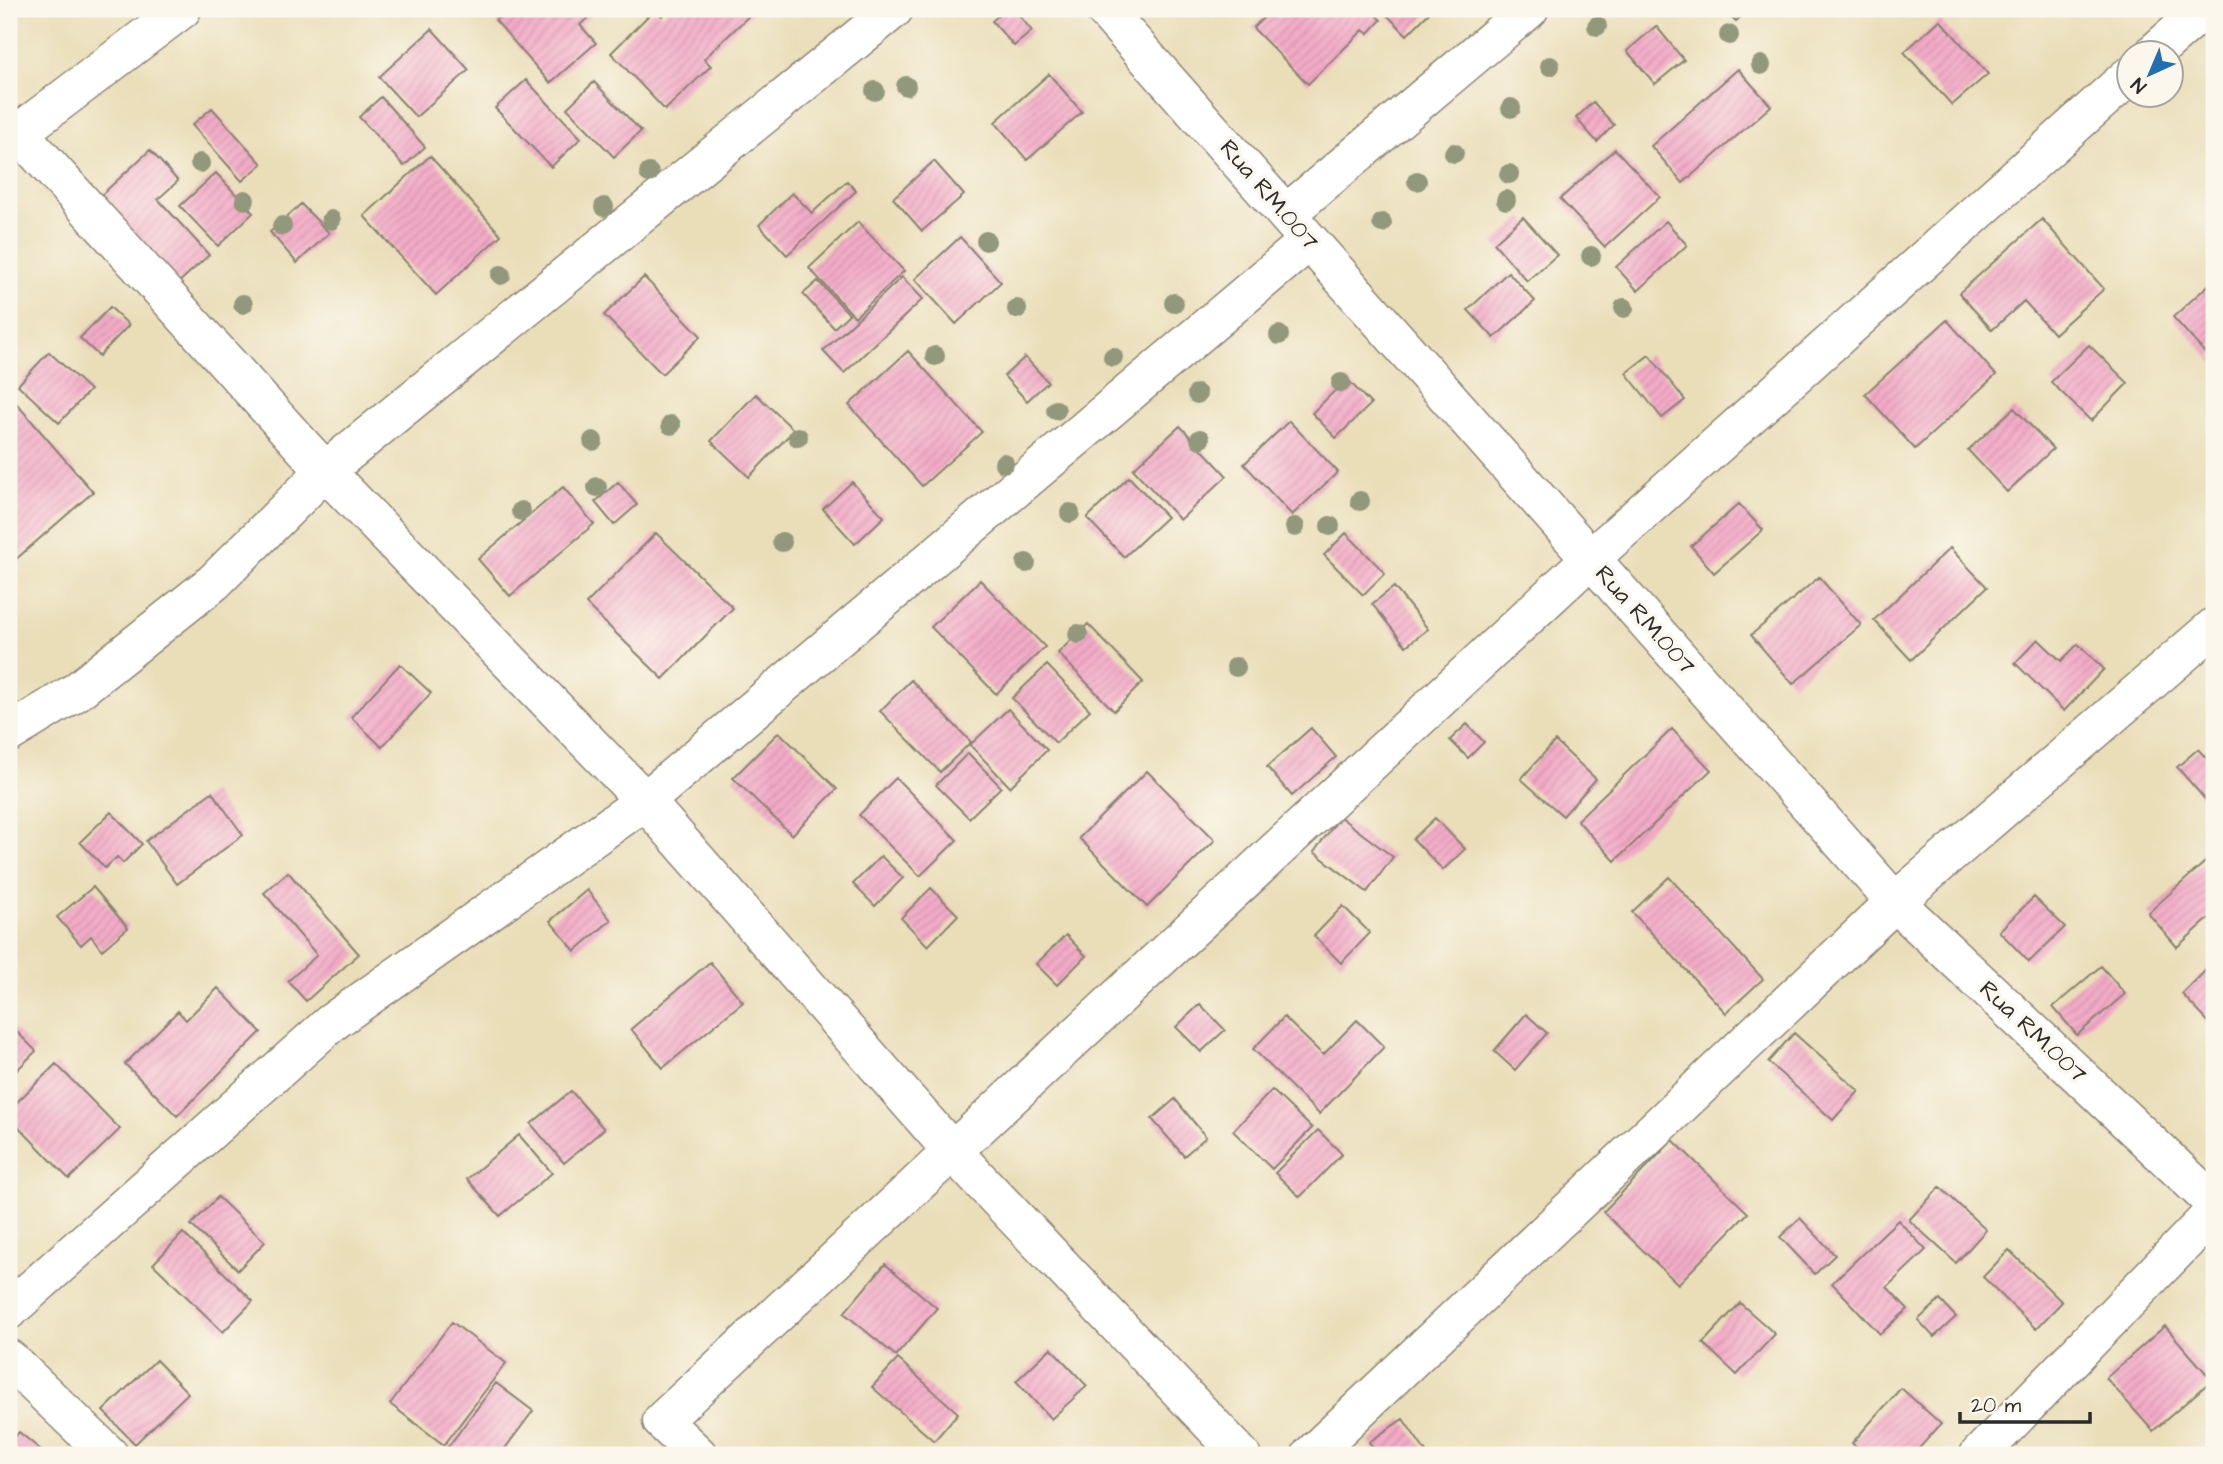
<svg xmlns="http://www.w3.org/2000/svg" width="2223" height="1464" font-family="'Architects Daughter',sans-serif">
<style>
.building{fill:url(#building-hatch)}
.lines{fill:none;stroke-linecap:round;stroke-linejoin:round}
.street-casing{stroke:#8a8472;stroke-width:41}
.street{stroke:#fff;stroke-width:38}
.tree{fill:#91987b}
.labels{text-anchor:middle;dominant-baseline:central;stroke-width:7;stroke-linejoin:round;paint-order:stroke}
.street-label{font-size:24px;fill:#2b2b2b;stroke:#fbf7ec}
</style>
<defs>
<pattern id="building-hatch" width="6" height="6" patternUnits="userSpaceOnUse" patternTransform="scale(1.75)"><rect width="6" height="6" fill="#f3abc7"/><path d="M-1 1l2-2M0 6l6-6M5 7l2-2" fill="none" stroke="#d093ab"/></pattern>
</defs>
<rect width="100%" height="100%" fill="#fbf7ec"/>
<filter id="ink" filterUnits="userSpaceOnUse"><feTurbulence type="fractalNoise" baseFrequency=".0143" numOctaves="2"/><feDisplacementMap in="SourceGraphic" scale="14" xChannelSelector="R" yChannelSelector="G"/><feConvolveMatrix kernelMatrix="1 2 1 2 8 2 1 2 1" color-interpolation-filters="sRGB"/></filter>
<filter id="wash" filterUnits="userSpaceOnUse"><feTurbulence type="fractalNoise" baseFrequency=".00686" numOctaves="4" result="noise"/><feDisplacementMap in="SourceGraphic" scale="28" xChannelSelector="R" yChannelSelector="G"/><feGaussianBlur stdDeviation="1.57" result="paint"/><feColorMatrix in="noise" values="0 0 0 0 0 0 0 0 0 0 0 0 0 0 0 0 0 1.4 0 .05"/><feComposite in="paint" operator="in"/></filter>
<g filter="url(#wash)">
<rect width="100%" height="100%" fill="#eadeb9"/>
<g id="blocks">
<path class="building" d="M 509,9 L 598,9 L 580,25 L 596,43 L 550,83 L 495,20 Z
M 655,9 L 662,16 L 669,9 L 756,9 L 704,59 L 711,66 L 665,110 L 611,53 Z
M 1006,9 L 1014,9 L 1032,31 L 1014,46 L 992,21 Z
M 1272,9 L 1370,9 L 1381,20 L 1368,34 L 1363,30 L 1308,84 L 1253,28 Z
M 1381,9 L 1424,9 L 1429,13 L 1407,35 Z
M 1724,9 L 1749,9 L 1736,21 Z
M 1940,20 L 1988,74 L 1952,105 L 1904,52 Z
M 1656,26 L 1684,60 L 1655,84 L 1627,51 Z
M 432,29 L 469,70 L 416,117 L 379,77 Z
M 1738,69 L 1771,106 L 1683,183 L 1651,146 Z
M 1049,74 L 1082,112 L 1027,160 L 995,122 Z
M 526,80 L 581,138 L 551,167 L 495,108 Z
M 594,82 L 641,131 L 614,157 L 567,108 Z
M 381,97 L 425,147 L 404,166 L 359,117 Z
M 1593,102 L 1614,125 L 1597,142 L 1576,118 Z
M 212,108 L 262,164 L 242,181 L 192,125 Z
M 1615,149 L 1660,197 L 1605,247 L 1560,199 Z
M 150,150 L 178,181 L 158,199 L 209,255 L 177,284 L 97,199 Z
M 430,156 L 501,235 L 436,295 L 364,216 Z
M 934,161 L 964,195 L 922,231 L 893,198 Z
M 216,173 L 253,213 L 218,246 L 180,206 Z
M 847,181 L 856,191 L 787,255 L 759,225 L 792,193 L 812,213 Z
M 301,204 L 329,233 L 297,263 L 270,232 Z
M 1523,217 L 1557,255 L 1527,281 L 1494,243 Z
M 2042,219 L 2104,289 L 2054,334 L 2024,301 L 1992,330 L 1959,293 Z
M 1666,221 L 1687,245 L 1638,291 L 1616,267 Z
M 858,222 L 904,271 L 855,317 L 809,268 Z
M 960,237 L 1001,282 L 956,324 L 915,279 Z
M 1508,272 L 1535,301 L 1494,338 L 1468,310 Z
M 644,277 L 701,336 L 662,374 L 604,315 Z
M 902,277 L 923,299 L 844,373 L 823,351 Z
M 2214,280 L 2214,363 L 2173,317 Z
M 818,281 L 849,314 L 834,328 L 803,294 Z
M 110,307 L 129,325 L 99,356 L 80,338 Z
M 1947,320 L 1996,375 L 1915,449 L 1865,394 Z
M 2089,345 L 2128,383 L 2091,421 L 2051,382 Z
M 908,351 L 982,432 L 922,486 L 849,405 Z
M 49,352 L 90,390 L 59,423 L 18,385 Z
M 1649,355 L 1685,400 L 1662,418 L 1626,373 Z
M 1025,357 L 1048,382 L 1027,401 L 1004,376 Z
M 1347,379 L 1371,404 L 1336,438 L 1312,413 Z
M 756,394 L 794,430 L 749,477 L 711,441 Z
M 9,395 L 93,492 L 15,560 L 9,553 Z
M 2014,408 L 2053,449 L 2007,492 L 1968,450 Z
M 1289,421 L 1338,472 L 1292,515 L 1244,464 Z
M 1180,426 L 1227,476 L 1180,520 L 1133,469 Z
M 1129,477 L 1167,517 L 1124,557 L 1087,518 Z
M 618,482 L 637,505 L 614,525 L 595,502 Z
M 852,482 L 884,517 L 855,544 L 823,509 Z
M 563,487 L 594,524 L 510,596 L 478,559 Z
M 1739,504 L 1763,530 L 1714,573 L 1691,546 Z
M 656,533 L 733,608 L 663,679 L 586,604 Z
M 1346,533 L 1385,573 L 1363,595 L 1324,555 Z
M 1950,548 L 1987,587 L 1911,660 L 1874,620 Z
M 1819,577 L 1861,625 L 1793,684 L 1751,635 Z
M 980,580 L 1045,647 L 996,694 L 931,627 Z
M 1394,587 L 1428,629 L 1406,646 L 1372,604 Z
M 1088,624 L 1143,682 L 1114,711 L 1058,653 Z
M 2038,639 L 2061,661 L 2078,644 L 2104,669 L 2064,711 L 2015,663 Z
M 400,664 L 431,693 L 382,747 L 351,717 Z
M 1047,665 L 1090,710 L 1056,743 L 1012,698 Z
M 911,680 L 971,742 L 940,772 L 880,711 Z
M 1008,709 L 1047,750 L 1010,787 L 970,745 Z
M 1467,724 L 1484,742 L 1468,758 L 1450,740 Z
M 1311,728 L 1336,757 L 1292,796 L 1267,767 Z
M 1672,729 L 1711,770 L 1615,861 L 1577,820 Z
M 779,732 L 837,789 L 792,835 L 733,778 Z
M 1555,741 L 1596,779 L 1563,816 L 1521,779 Z
M 2198,749 L 2214,767 L 2214,801 L 2210,805 L 2177,767 Z
M 968,753 L 1001,787 L 969,818 L 936,785 Z
M 1147,771 L 1215,840 L 1147,907 L 1079,838 Z
M 896,778 L 957,840 L 920,876 L 859,815 Z
M 212,792 L 243,835 L 177,884 L 146,841 Z
M 111,812 L 142,844 L 123,863 L 117,857 L 105,868 L 80,842 Z
M 1340,817 L 1393,857 L 1367,892 L 1314,852 Z
M 1435,818 L 1465,849 L 1443,870 L 1413,839 Z
M 2214,854 L 2214,914 L 2177,947 L 2148,913 Z
M 881,856 L 903,878 L 875,906 L 853,884 Z
M 288,872 L 359,954 L 306,1001 L 288,981 L 317,955 L 264,893 Z
M 1669,877 L 1763,979 L 1726,1013 L 1632,912 Z
M 93,887 L 128,928 L 102,950 L 91,936 L 81,945 L 57,917 Z
M 931,888 L 958,915 L 928,946 L 901,918 Z
M 587,890 L 611,920 L 575,951 L 550,921 Z
M 2034,897 L 2065,927 L 2029,962 L 1999,931 Z
M 1343,906 L 1370,933 L 1341,963 L 1314,936 Z
M 1066,935 L 1086,956 L 1057,985 L 1036,964 Z
M 710,962 L 743,1002 L 663,1068 L 631,1029 Z
M 2214,962 L 2214,1028 L 2182,994 Z
M 2101,966 L 2125,994 L 2077,1035 L 2053,1007 Z
M 218,988 L 261,1032 L 177,1116 L 125,1064 L 178,1011 L 186,1020 Z
M 1200,1004 L 1225,1030 L 1201,1052 L 1176,1027 Z
M 1526,1014 L 1547,1033 L 1515,1070 L 1494,1051 Z
M 1284,1017 L 1323,1055 L 1357,1020 L 1384,1047 L 1319,1114 L 1253,1049 Z
M 10,1025 L 36,1051 L 13,1074 L 9,1070 Z
M 1794,1033 L 1859,1091 L 1833,1120 L 1768,1062 Z
M 56,1064 L 120,1129 L 69,1179 L 9,1117 L 9,1110 Z
M 1272,1090 L 1312,1128 L 1272,1169 L 1233,1131 Z
M 571,1091 L 604,1129 L 564,1163 L 531,1124 Z
M 1175,1099 L 1206,1137 L 1184,1156 L 1152,1119 Z
M 1318,1130 L 1342,1154 L 1300,1197 L 1275,1173 Z
M 519,1135 L 552,1173 L 500,1216 L 467,1179 Z
M 1673,1140 L 1748,1213 L 1678,1284 L 1603,1212 Z
M 1940,1187 L 1986,1230 L 1956,1263 L 1909,1220 Z
M 218,1197 L 265,1242 L 238,1270 L 191,1225 Z
M 1800,1218 L 1835,1255 L 1815,1274 L 1780,1237 Z
M 1898,1220 L 1926,1250 L 1887,1287 L 1908,1309 L 1880,1334 L 1832,1283 Z
M 183,1233 L 253,1301 L 223,1332 L 153,1264 Z
M 2009,1250 L 2062,1302 L 2036,1329 L 1983,1277 Z
M 885,1264 L 937,1308 L 896,1356 L 844,1313 Z
M 1940,1300 L 1956,1317 L 1934,1337 L 1918,1320 Z
M 1740,1303 L 1775,1334 L 1737,1375 L 1703,1343 Z
M 452,1322 L 506,1363 L 444,1445 L 390,1404 Z
M 2165,1326 L 2212,1380 L 2153,1431 L 2106,1378 Z
M 1051,1348 L 1087,1386 L 1051,1419 L 1016,1381 Z
M 898,1359 L 958,1413 L 934,1441 L 872,1387 Z
M 156,1360 L 188,1393 L 135,1444 L 103,1411 Z
M 496,1383 L 533,1411 L 500,1455 L 442,1455 Z
M 1901,1388 L 1941,1424 L 1913,1455 L 1865,1455 L 1852,1443 Z
M 1403,1419 L 1428,1455 L 1379,1455 L 1369,1442 Z
M 19,1432 L 47,1455 L 9,1455 L 9,1444 Z"/>
</g>
</g>
<g filter="url(#ink)">
<use href="#blocks" fill-opacity="0" stroke="#8a8472" stroke-width="2"/>
<g class="lines">
<g class="street-casing">
<path id="street" d="M 1104,9 L 1895,902 L 2214,1203
M 2155,52 L 2204,9
M 19,133 L 325,471 L 645,801 L 953,1152 L 1241,1455
M 9,140 L 182,9
M 1286,214 L 1529,9
M 9,733 L 76,692 L 214,582 L 325,471 L 894,9
M 9,1310 L 331,1023 L 645,801 L 1309,241
M 9,1359 L 109,1455
M 698,1455 L 662,1421 L 1591,558 L 2128,77
M 1311,1455 L 1895,902 L 2214,627
M 1979,1455 L 2214,1212"/>
</g>
<use href="#street" class="street"/>
</g>
<g class="tree">
<circle cx="1597" cy="26" r="10"/>
<circle cx="1729" cy="35" r="10"/>
<circle cx="1761" cy="65" r="10"/>
<circle cx="1550" cy="66" r="10"/>
<circle cx="906" cy="86" r="10"/>
<circle cx="875" cy="91" r="10"/>
<circle cx="1511" cy="108" r="10"/>
<circle cx="1454" cy="153" r="10"/>
<circle cx="200" cy="163" r="10"/>
<circle cx="649" cy="173" r="10"/>
<circle cx="1509" cy="174" r="10"/>
<circle cx="1417" cy="181" r="10"/>
<circle cx="245" cy="200" r="10"/>
<circle cx="1506" cy="200" r="10"/>
<circle cx="604" cy="207" r="10"/>
<circle cx="331" cy="220" r="10"/>
<circle cx="1382" cy="223" r="10"/>
<circle cx="282" cy="226" r="10"/>
<circle cx="986" cy="241" r="10"/>
<circle cx="1591" cy="256" r="10"/>
<circle cx="501" cy="275" r="10"/>
<circle cx="1174" cy="303" r="10"/>
<circle cx="243" cy="304" r="10"/>
<circle cx="1624" cy="308" r="10"/>
<circle cx="1017" cy="309" r="10"/>
<circle cx="1279" cy="335" r="10"/>
<circle cx="935" cy="356" r="10"/>
<circle cx="1113" cy="357" r="10"/>
<circle cx="1341" cy="383" r="10"/>
<circle cx="1197" cy="394" r="10"/>
<circle cx="1056" cy="410" r="10"/>
<circle cx="671" cy="425" r="10"/>
<circle cx="798" cy="437" r="10"/>
<circle cx="1200" cy="439" r="10"/>
<circle cx="593" cy="441" r="10"/>
<circle cx="1004" cy="463" r="10"/>
<circle cx="597" cy="487" r="10"/>
<circle cx="1360" cy="501" r="10"/>
<circle cx="521" cy="511" r="10"/>
<circle cx="1070" cy="513" r="10"/>
<circle cx="1330" cy="526" r="10"/>
<circle cx="1295" cy="527" r="10"/>
<circle cx="782" cy="542" r="10"/>
<circle cx="1026" cy="563" r="10"/>
<circle cx="1078" cy="634" r="10"/>
<circle cx="1236" cy="667" r="10"/>
</g>
</g>
<g class="labels">
<g class="street-label">
<text transform="translate(1269 195) rotate(49)">Rua RM.007</text>
<text transform="translate(1645 620) rotate(48)">Rua RM.007</text>
<text transform="translate(2033 1032) rotate(43)">Rua RM.007</text>
</g>
</g>
<rect width="2223" height="1464" fill="none" stroke="#fbf7ec" stroke-width="35"/>
<g transform="translate(2150 74) rotate(224)"><circle r="33" fill="#fbf7ec" stroke="#a8a59f" stroke-width="2"/>
<path d="M0-5L12 26L0 18L-12 26Z" fill="#1f6fb2"/>
<text y="-10" font-size="19" font-weight="bold" text-anchor="middle" fill="#2b2b2b">N</text>
</g>
<path d="M1960 1412v10h130v-10" fill="none" stroke="#2b2b2b" stroke-width="3.5"/>
<text x="1971" y="1412" font-size="21" fill="#2b2b2b" stroke="#fbf7ec" stroke-width="5" paint-order="stroke">20 m</text>
</svg>
